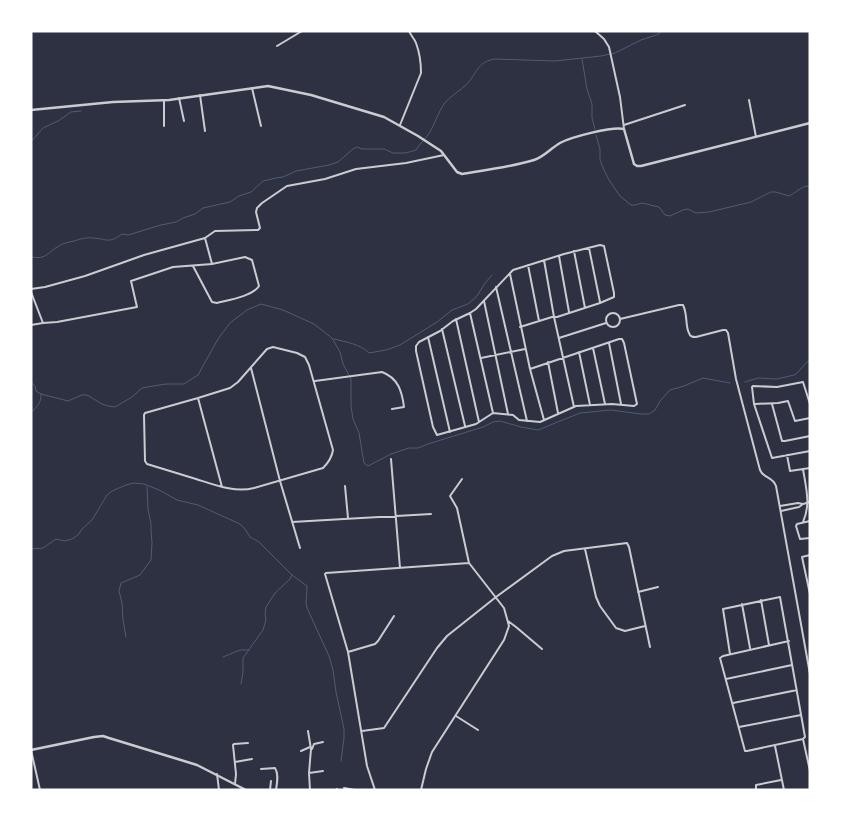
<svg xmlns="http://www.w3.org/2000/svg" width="841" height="821" font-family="'Fira Sans Condensed',sans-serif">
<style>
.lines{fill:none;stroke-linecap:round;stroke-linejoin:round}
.stream{stroke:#4f5d75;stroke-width:1}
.minor{stroke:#caccd0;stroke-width:2}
.tertiary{stroke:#caccd0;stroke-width:2.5}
</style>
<rect width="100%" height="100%" fill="#2d3142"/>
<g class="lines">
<path class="stream" d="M 582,59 L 587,89 L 592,104 L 592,118 L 595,129
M 596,135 L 600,149 L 600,160 L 604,170 L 609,180 L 620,196 L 631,205 L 635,205 L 642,203 L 659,207 L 665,215 L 670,216 L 683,210 L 688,209 L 696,213 L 709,212 L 751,202 L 771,192 L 776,192 L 789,196 C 795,193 801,187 807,186 L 810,187
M 31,142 L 43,128 L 58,121 L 71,112 L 81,111
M 31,257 C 48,260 47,252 59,246 C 63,243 69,242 74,241 C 80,239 87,237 93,238 C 108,239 108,244 122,234 L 128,235 L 161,225 L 176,222 L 183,218 L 195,214 L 203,208 L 230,202 L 239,196 L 251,192 L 263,181 L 276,178 L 283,177 L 296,171 L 329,165 L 338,162 L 353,149 L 357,147 L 362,149 L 384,149 L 393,153 L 406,153 L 416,150 C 420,143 426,139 430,132 C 435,123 438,113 444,104 C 450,96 460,91 467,84 C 477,73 477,62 495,59 L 555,61 L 601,56 L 615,53 L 641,40 L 659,34 L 662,31
M 334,339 C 346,342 360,344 369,353 L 386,350 L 400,345 L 437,322 L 452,310 L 468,304 L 477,296 L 485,283 L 492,275
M 31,382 L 35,386 L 36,391 L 41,394 L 68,401 L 82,395 L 87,395 L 102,404 L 108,406 L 115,407 L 132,397 L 142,388 L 147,387 L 166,384 L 184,384 L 198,375 L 218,339 L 230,323 L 247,310 L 261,304 L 283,310 L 314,324 L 332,338 L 340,352 L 343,364 L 351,379 L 351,406 L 353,419 L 359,433 L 364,463 L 368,466 L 391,454 L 409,448 L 418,448 L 428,444 L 483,427 L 493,422 L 500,421 L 521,427 L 538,430 L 580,413 L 611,410 L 641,414 L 649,414 L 655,410 L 660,401 L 670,390 L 684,386 L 703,378 L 730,383
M 745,382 L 758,378 L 777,379 L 794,375 L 796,374 L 810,359
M 31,412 C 37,408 42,401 41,394
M 31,549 L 43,548 L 56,539 L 65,541 L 72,539 L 78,535 L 82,529 L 92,520 L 107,495 L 112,491 L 126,485 L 134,483 L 144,484 L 159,490 L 177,500 L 198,505 L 240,524 L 245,529 L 250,537 L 259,542 L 292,575 L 307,586 L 306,603 L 307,608 L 329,656 L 333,670 L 336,692 L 344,729 L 344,738 L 341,761
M 126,637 L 123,620 L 122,603 L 119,591 L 121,583 L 140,575 L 151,560 L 152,543 L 151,530 L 151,524 L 148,509 L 147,487
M 223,657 L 240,650 L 249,650
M 241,684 L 243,672 L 243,658 L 263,630 L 266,620 L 265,615 L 266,607 L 275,593 L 290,579 L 292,575"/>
<path class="minor" d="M 595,31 L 604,39 L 609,47 L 620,97 L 624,129
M 277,46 L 302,31
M 252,88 L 261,126
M 200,95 L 205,131
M 179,98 L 184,121
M 749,100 L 756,137
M 400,125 L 421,73 C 421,63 419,51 416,43 C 414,38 411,36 409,31
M 624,125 L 685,105
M 164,126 L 164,100
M 589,248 L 600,302
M 574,251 L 585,308
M 559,256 L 569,312
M 544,260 L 554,317 L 574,407
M 528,265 L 539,321
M 193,266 L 212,302 L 217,303 C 229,300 253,296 259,286 L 252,260 L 245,257 L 212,264
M 510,274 L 530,369 L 544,420
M 496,287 L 527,421
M 31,289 L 45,287 L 85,276 L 144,255 L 205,238 L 215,231 L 258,230 L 260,228 L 256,212 L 257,208 L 262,203 L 287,186 L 325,179 L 356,169 L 406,163 L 444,155
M 31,292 L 43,323 L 31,325
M 484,301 L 508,414
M606 320a7 7 0 1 1 14 0a7 7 0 1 1-14 0Z
M 470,313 L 493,413
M 456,319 L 479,422
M 620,319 L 679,305 L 683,305 C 688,315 685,326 689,333 C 690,337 693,337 696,337 L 723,330 L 726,330 L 728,333 L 736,379 L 760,470 C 764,479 772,476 776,486 L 810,674
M 43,323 L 57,322 L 137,307 L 131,281 L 173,267 L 212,264 L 205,238
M 520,327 L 552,317 L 557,317 L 600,303 L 614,297 L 614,293 L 604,246 L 600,245 L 564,254 L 513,270 L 476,309 L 470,313 L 453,321 L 440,331 L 419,342 L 416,346 L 416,351 L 433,427 L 437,435 L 476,424 L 493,413 L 513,415 L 519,420 L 540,422 L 576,406 L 612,404 L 634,406 L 637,404 L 624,343 L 622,339 L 619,339 L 530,369
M 442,329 L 465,426
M 428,337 L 450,432
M 559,338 L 606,323
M 609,343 L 621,404
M 273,347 L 297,353 L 305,357 L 309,365 L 333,450 C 332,457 329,462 323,468 L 254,488 C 235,493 215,485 196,479 C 180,474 163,469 147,464 L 145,461 L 144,415 L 145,413 L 198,398 L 230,388 L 238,382 L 267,349 Z
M 593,348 L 605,404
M 579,352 L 590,405
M 481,358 L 525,349
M 548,362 L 558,413
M 251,368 L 280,481 L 300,548
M 315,381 L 382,372 C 398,378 402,391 404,407 L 392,409
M 198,398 L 222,487
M 755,404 L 778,403 L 788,401 L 795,421 L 810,418
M 772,404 L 782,441 L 785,441 L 810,436
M 810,404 L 803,382 L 777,387 L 753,386 L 752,387 L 754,404 L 772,458 L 810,451
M 787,455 L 790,471 L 810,468
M 391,459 L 400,568
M 345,486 L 348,518
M 780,506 L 798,503 L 803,504 L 810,502
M 781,511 L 799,507 L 803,504
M 810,521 L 797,524 L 796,526 L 800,539 L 810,538
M 292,522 L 431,514
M 803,522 C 811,504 806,488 803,469
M 585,549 L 596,597 L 600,606 L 616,628 L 625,631 L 645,626
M 810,555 L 802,557 L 810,594
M 638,592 L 658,587
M 761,600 L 769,645
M 742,604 L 750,648
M 508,621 L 516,627 L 542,649
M 348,652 L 375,644 L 378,641 L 394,616
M 730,654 L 723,609 L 780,597 L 805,737 L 803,739 L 747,751 L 745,751 L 720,658 L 723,656 L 789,641
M 726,679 L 792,665
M 733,703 L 797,690
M 456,716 L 478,730
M 739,727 L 801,715
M 308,731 L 311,749 L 309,773 L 310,790
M 362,731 L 384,728 L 437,648 L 447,636 L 496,597 L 552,556 L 564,551 L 627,543 L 629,547 L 650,647
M 803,739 L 810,771
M 775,746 L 784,790
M 312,749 L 314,744 L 323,742
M 31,750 L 40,790
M 301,751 L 310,747
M 235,762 L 252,759
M 261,769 L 275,768 C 279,774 277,783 276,790
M 309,773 L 323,771
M 217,774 L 219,790
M 235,784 L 236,774 L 233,745 L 234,744 L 248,743
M 344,788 L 355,790
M 270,790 L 271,781
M 336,790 L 337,789
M 375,790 L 367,766 L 348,652 L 325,574 L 326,573 L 469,563
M 421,790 L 426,769 L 432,752 L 504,640 L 509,626 L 504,608 L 469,563 L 457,508 L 450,496 L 462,479
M 756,790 L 756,785 L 781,780"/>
<path class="tertiary" d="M 31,110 L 113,102 L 169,100 L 268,86 L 311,95 L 384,117 L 418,136 L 441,151 L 457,172 L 462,174 C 486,170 511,167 534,160 C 544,157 551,148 560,143 C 571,137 613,126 624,129 L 634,164 L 637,166 L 641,166 L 810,123
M 31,750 L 94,737 L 103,736 L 109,738 L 197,765 L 246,790"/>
</g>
<rect width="841" height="821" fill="none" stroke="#ffffff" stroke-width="65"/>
</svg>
